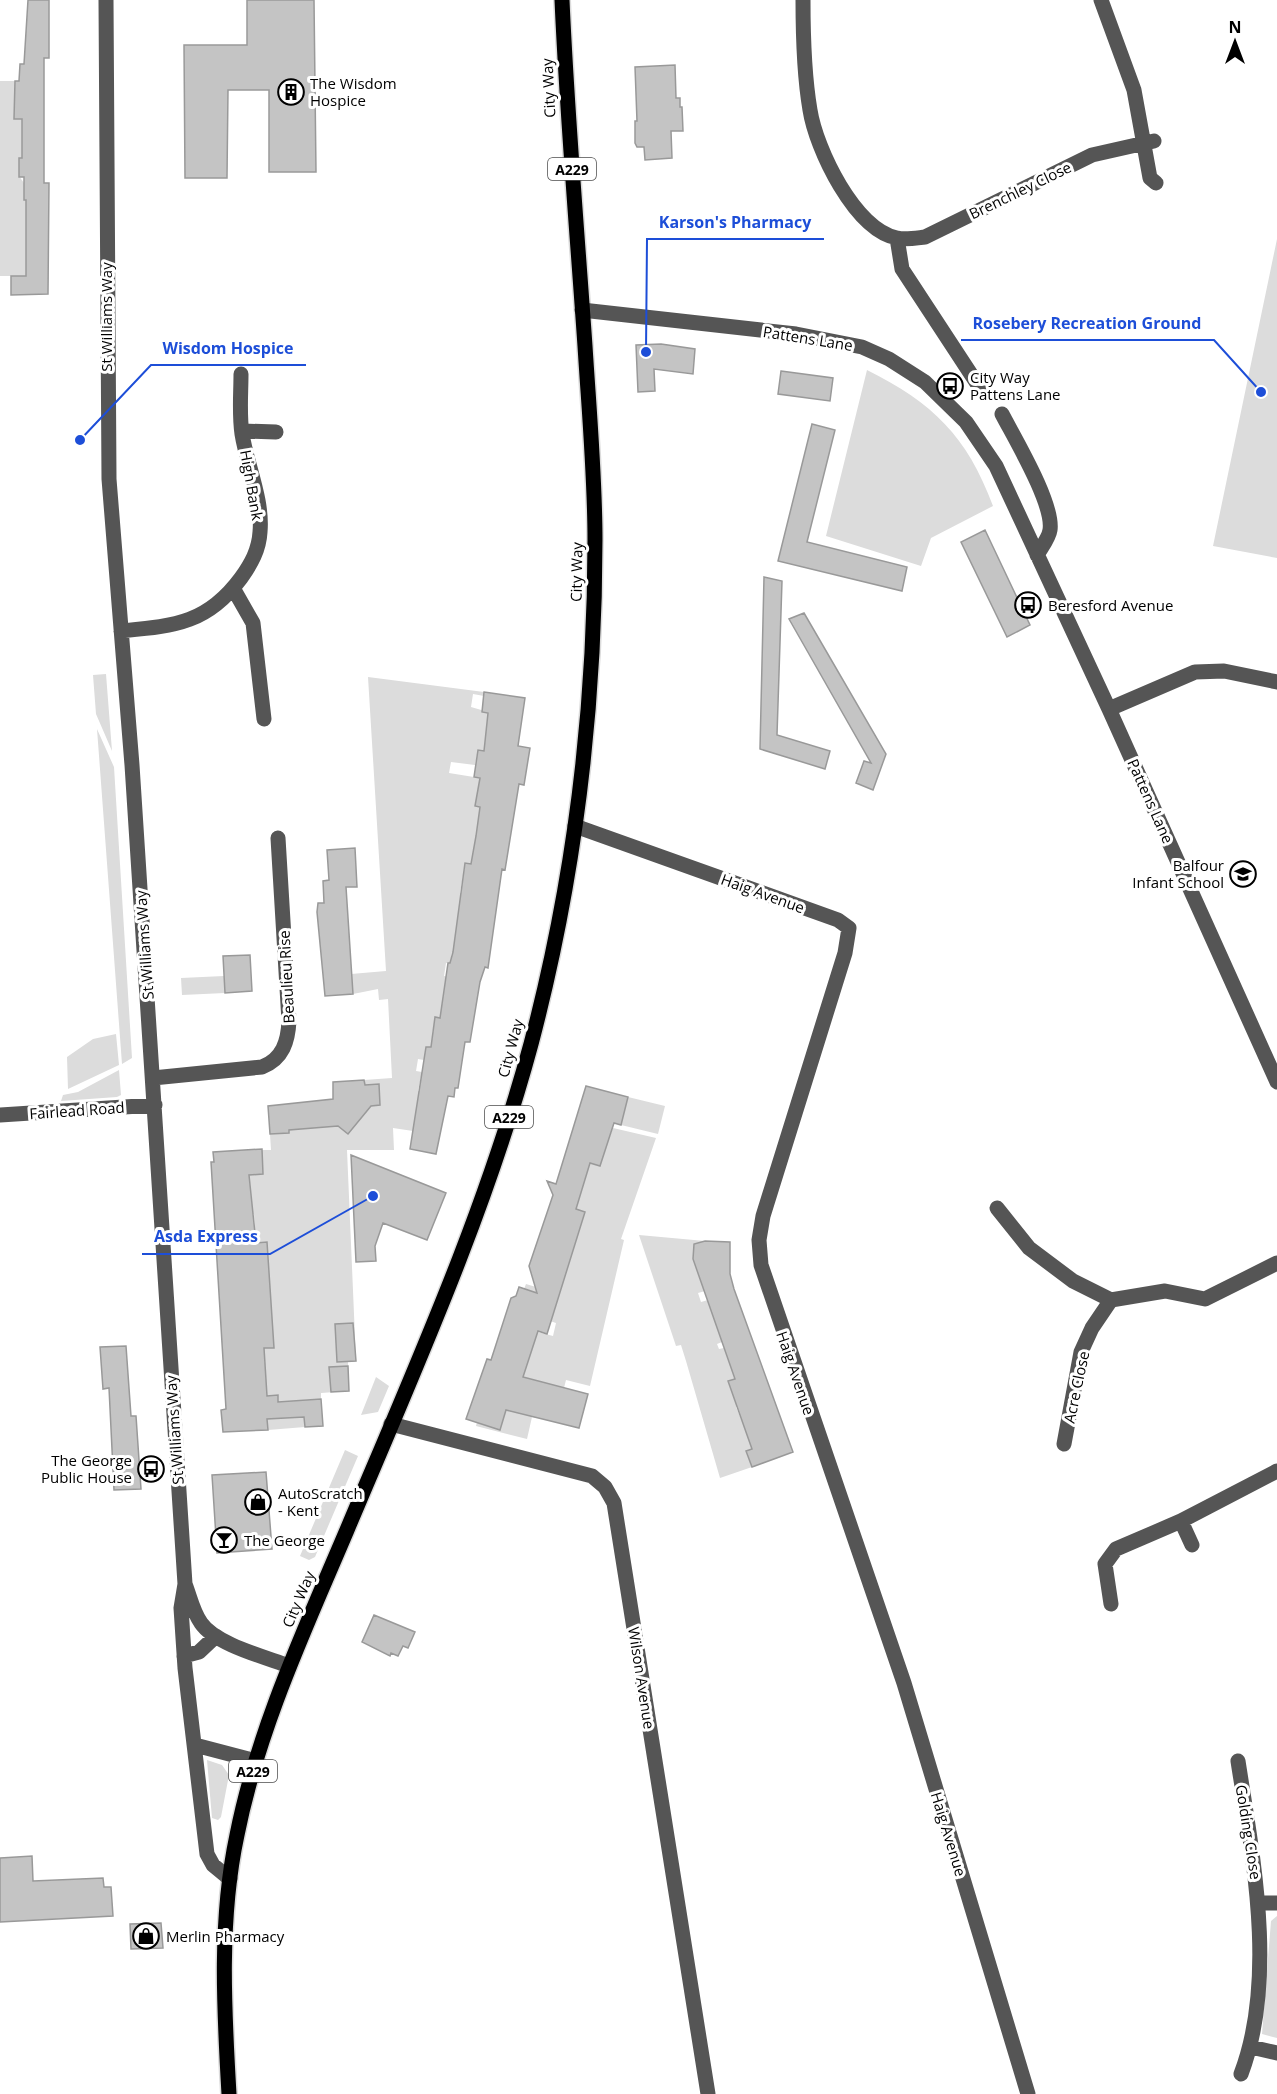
<svg xmlns="http://www.w3.org/2000/svg" width="1277" height="2094" font-family="'Open Sans',sans-serif">
<style>
.green{fill:#dcdcdc}
.building{fill:#c4c4c4;stroke:#999;stroke-width:1.5}
.lines{fill:none;stroke-linecap:round;stroke-linejoin:round}
.major-casing{stroke:#dbdbdb;stroke-width:18}
.minor{stroke:#555;stroke-width:15}
.major{stroke:#000;stroke-width:15}
.labels{text-anchor:middle;dominant-baseline:central;stroke-width:6;stroke-linejoin:round;paint-order:stroke}
.shield{fill:#fff;stroke:#4c4c4c;stroke-width:1.5}
.shield-label{font-size:14px;font-weight:bold;fill:#000}
.poi-label{font-size:15px;fill:#000;stroke:#fff;text-anchor:start}
.street-label{font-size:15px;fill:#000;stroke:#fff}
.leader{fill:none;stroke:#1d4ed8;stroke-width:2}
.callout-dot{fill:#1d4ed8;stroke:#fff;stroke-width:2}
.callout-label{font-size:16px;text-anchor:middle;font-weight:bold;fill:#1d4ed8;stroke:#fff;stroke-width:6;stroke-linejoin:round;paint-order:stroke}
</style>
<rect width="100%" height="100%" fill="#fff"/>
<path class="green" d="M 0,81 L 15,81 L 24,119 L 22,158 L 19,159 L 19,176 L 24,183 L 24,199 L 26,200 L 26,276 L 0,276 Z
M 1277,239 L 1277,558 L 1213,546 Z
M 867,370 C 933,403 967,436 993,506 L 931,538 L 921,566 L 826,536 Z
M 106,674 L 112,751 L 96,714 L 93,675 Z
M 368,677 L 484,692 L 484,696 L 473,694 L 471,707 L 495,714 L 491,752 L 478,750 L 475,765 L 451,762 L 449,773 L 480,778 L 475,806 L 490,808 L 481,866 L 465,864 L 460,893 L 462,893 L 457,953 L 452,952 L 450,963 L 446,963 L 444,976 L 454,978 L 443,997 L 442,1006 L 449,1007 L 447,1019 L 435,1017 L 432,1036 L 445,1038 L 447,1050 L 426,1047 L 424,1060 L 418,1059 L 416,1071 L 422,1072 L 418,1091 L 436,1094 L 413,1131 L 393,1128 L 394,1150 L 347,1150 L 356,1361 L 348,1362 L 349,1391 L 321,1393 L 321,1399 L 303,1400 L 305,1427 L 268,1430 L 267,1419 L 278,1395 L 267,1396 L 264,1348 L 251,1272 L 269,1270 L 267,1243 L 219,1245 L 246,1231 L 255,1230 L 254,1214 L 245,1214 L 252,1205 L 250,1183 L 243,1183 L 234,1176 L 263,1174 L 262,1154 L 241,1150 L 271,1150 L 270,1134 L 289,1133 L 289,1130 L 316,1109 L 342,1129 L 361,1106 L 380,1105 L 379,1084 L 365,1085 L 364,1080 L 392,1078 L 388,999 L 379,1000 L 378,989 L 353,994 L 351,974 L 386,971 Z
M 97,729 L 114,767 L 132,1058 L 122,1064 Z
M 224,976 L 225,993 L 182,995 L 181,978 Z
M 116,1034 L 119,1065 L 68,1089 L 67,1057 L 93,1039 Z
M 119,1070 L 121,1095 L 117,1097 L 61,1101 L 63,1095 L 78,1092 Z
M 628,1097 L 665,1106 L 658,1134 L 621,1125 Z
M 613,1128 L 656,1138 L 621,1239 L 624,1240 L 590,1386 L 566,1380 L 564,1388 L 545,1383 L 536,1418 L 532,1417 L 527,1439 L 476,1426 L 477,1422 L 500,1429 L 510,1397 L 536,1334 L 503,1323 L 553,1336 L 556,1323 L 544,1319 L 524,1289 L 526,1284 L 559,1294 L 585,1212 L 576,1209 L 590,1163 L 599,1166 Z
M 639,1235 L 705,1241 L 694,1244 L 693,1260 L 705,1291 L 698,1293 L 701,1302 L 708,1300 L 722,1342 L 717,1344 L 719,1349 L 724,1348 L 735,1379 L 728,1382 L 731,1390 L 746,1403 L 736,1407 L 753,1448 L 746,1452 L 752,1467 L 720,1478 L 686,1361 L 681,1345 L 676,1346 Z
M 376,1377 L 389,1386 L 378,1412 L 361,1415 Z
M 345,1450 L 358,1456 L 315,1557 L 309,1560 L 300,1556 Z
M 207,1760 L 222,1765 L 229,1775 L 221,1817 L 218,1820 L 212,1818 Z
M 1277,1916 L 1277,2038 L 1262,2034 L 1271,1921 Z"/>
<path class="building" d="M 28,0 L 49,0 L 49,58 L 44,58 L 44,183 L 49,183 L 48,294 L 11,295 L 11,276 L 26,276 L 26,200 L 24,200 L 24,177 L 19,177 L 19,158 L 22,158 L 22,119 L 14,119 L 15,81 L 19,81 L 20,64 L 24,64 Z
M 247,0 L 314,0 L 316,172 L 269,172 L 269,90 L 228,90 L 227,178 L 185,178 L 184,45 L 247,45 Z
M 675,65 L 676,98 L 680,98 L 680,107 L 682,107 L 683,131 L 671,131 L 672,158 L 645,160 L 644,147 L 637,147 L 635,143 L 635,121 L 637,121 L 635,67 Z
M 661,344 L 695,349 L 693,374 L 654,369 L 655,391 L 638,392 L 636,345 Z
M 781,371 L 833,378 L 830,401 L 778,394 Z
M 812,424 L 835,430 L 807,542 L 907,567 L 902,591 L 778,561 Z
M 985,530 L 1030,625 L 1007,637 L 961,542 Z
M 764,577 L 782,581 L 777,735 L 830,751 L 825,769 L 760,749 Z
M 804,613 L 886,754 L 873,790 L 856,783 L 864,761 L 871,763 L 789,619 Z
M 484,692 L 525,698 L 518,746 L 530,748 L 524,785 L 519,784 L 505,870 L 502,869 L 488,968 L 485,967 L 480,982 L 470,1042 L 465,1042 L 458,1088 L 455,1088 L 454,1097 L 448,1096 L 436,1154 L 410,1149 L 426,1047 L 431,1047 L 435,1017 L 440,1018 L 448,963 L 450,963 L 453,952 L 465,863 L 471,864 L 476,836 L 480,807 L 475,806 L 480,778 L 474,777 L 478,750 L 484,751 L 488,713 L 482,712 Z
M 355,848 L 357,887 L 346,887 L 353,994 L 325,996 L 317,912 L 318,903 L 324,903 L 323,881 L 329,880 L 327,850 Z
M 250,955 L 252,991 L 225,993 L 223,956 Z
M 364,1080 L 365,1085 L 379,1084 L 380,1105 L 371,1106 L 348,1134 L 338,1126 L 289,1130 L 289,1133 L 270,1134 L 268,1106 L 333,1099 L 333,1082 Z
M 586,1086 L 628,1097 L 621,1125 L 614,1123 L 600,1166 L 590,1163 L 576,1209 L 585,1212 L 547,1334 L 538,1331 L 523,1377 L 588,1394 L 579,1428 L 506,1410 L 500,1430 L 466,1419 L 487,1359 L 491,1360 L 511,1298 L 516,1296 L 519,1287 L 537,1293 L 529,1266 L 553,1195 L 547,1181 L 556,1184 Z
M 262,1149 L 263,1174 L 249,1175 L 256,1243 L 267,1242 L 274,1348 L 264,1348 L 267,1396 L 278,1395 L 278,1402 L 321,1399 L 323,1426 L 305,1427 L 304,1417 L 267,1419 L 268,1430 L 223,1432 L 221,1410 L 226,1409 L 211,1162 L 214,1162 L 213,1152 Z
M 351,1155 L 446,1193 L 427,1240 L 383,1223 L 375,1246 L 376,1261 L 356,1262 Z
M 705,1241 L 730,1242 L 730,1274 L 734,1289 L 793,1452 L 752,1467 L 746,1451 L 752,1449 L 728,1381 L 735,1379 L 693,1259 L 694,1244 Z
M 353,1323 L 356,1361 L 337,1362 L 335,1324 Z
M 126,1346 L 131,1416 L 136,1416 L 141,1489 L 114,1490 L 109,1388 L 103,1389 L 100,1347 Z
M 348,1366 L 349,1391 L 331,1392 L 329,1367 Z
M 266,1472 L 272,1549 L 217,1553 L 212,1475 Z
M 374,1615 L 415,1632 L 408,1648 L 403,1646 L 398,1656 L 391,1653 L 390,1656 L 362,1642 Z
M 32,1856 L 33,1881 L 103,1878 L 104,1887 L 111,1887 L 113,1916 L 0,1922 L 0,1858 Z
M 161,1923 L 163,1948 L 131,1949 L 130,1924 Z"/>
<g class="lines">
<g class="major-casing">
<path id="major" d="M 229,2094 C 224,2009 219,1919 237,1835 C 258,1729 305,1629 347,1530 C 414,1371 486,1211 531,1044 C 574,881 595,709 595,540 C 595,476 589,410 585,346 C 577,230 567,115 562,0"/>
</g>
<path class="minor" d="M 106,0 L 109,479 L 132,765 L 185,1584 L 181,1608 L 185,1668 L 207,1854 L 213,1865 L 230,1879
M 803,0 C 803,36 804,75 810,110 C 816,149 855,230 897,238 C 905,240 916,238 925,237 L 1092,155 L 1154,141
M 1101,0 L 1134,90 L 1150,178 L 1156,183
M 897,238 L 902,269 L 980,388
M 582,310 L 796,334 L 862,347 L 889,359 L 925,382 L 966,422 L 996,466 L 1109,709 L 1277,1082
M 1002,414 C 1015,439 1054,504 1050,530 C 1049,538 1041,548 1037,555
M 242,431 L 276,432
M 233,588 L 253,623 L 264,719
M 121,631 C 174,626 207,624 241,578 C 251,564 259,550 260,532 C 263,500 247,465 242,434 C 239,414 241,393 241,374
M 1109,709 L 1195,672 L 1224,671 L 1277,682
M 575,826 L 838,920 L 849,928 L 845,953 L 763,1216 L 759,1240 L 761,1265 L 904,1683 L 1028,2094
M 153,1078 L 262,1067 C 283,1059 288,1041 289,1021 L 278,838
M 0,1115 L 155,1105
M 997,1208 L 1029,1248 L 1073,1281 L 1111,1300 L 1165,1291 L 1205,1299 L 1277,1263
M 391,1424 L 592,1476 L 605,1487 L 614,1503 L 708,2094
M 1064,1444 L 1081,1352 L 1092,1328 L 1111,1300
M 1181,1521 L 1192,1545
M 185,1584 C 190,1597 193,1612 201,1623 C 215,1644 265,1657 289,1666
M 1111,1604 L 1105,1564 L 1116,1549 L 1181,1521 L 1277,1471
M 184,1656 L 199,1652 L 216,1636
M 195,1745 L 256,1761
M 1238,1761 C 1253,1858 1277,1979 1241,2074
M 1260,1903 L 1277,1903
M 1251,2047 L 1277,2053"/>
<use href="#major" class="major"/>
</g>
<defs>
<g id="building-ring" transform="scale(1.35)"><circle r="9.5" fill="#fff" stroke="#000" stroke-width="1.5"/><path d="M-4-6H4V6H1V3H-1V6H-4ZM-2.5-4.3h1.7v1.8h-1.7ZM.8-4.3h1.7v1.8H.8ZM-2.5-1h1.7V.8h-1.7ZM.8-1h1.7V.8H.8Z" fill="#000"/></g>
<g id="bus-ring" transform="scale(1.35)"><circle r="9.5" fill="#fff" stroke="#000" stroke-width="1.5"/><path d="M-5-6H5V4H4V6H2V4H-2V6H-4V4H-5ZM-3.5-4V0h7V-4ZM-3.5 1.2v1.5H-2V1.2ZM2 1.2v1.5H3.5V1.2Z" fill="#000"/></g>
<g id="school-ring" transform="scale(1.35)"><circle r="9.5" fill="#fff" stroke="#000" stroke-width="1.5"/><path d="M0-5L7-2L0 1L-7-2ZM-4 1L0 2.5L4 1V4Q0 6-4 4Z" fill="#000"/></g>
<g id="shop-ring" transform="scale(1.35)"><circle r="9.5" fill="#fff" stroke="#000" stroke-width="1.5"/><path d="M-5-2.5h2.3a2.7 3.5 0 0 1 5.4 0H5L5.5 6h-11ZM-1.5-2.5h3a1.5 2.3 0 0 0-3 0Z" fill="#000"/></g>
<g id="bar-ring" transform="scale(1.35)"><circle r="9.5" fill="#fff" stroke="#000" stroke-width="1.5"/><path d="M-6-5H6L.8 .8V4.5H3.5V6h-7V4.5H-.8V.8Z" fill="#000"/></g>
</defs>
<g fill-rule="evenodd">
<use href="#building-ring" x="291" y="92"/>
<use href="#bus-ring" x="950" y="386"/>
<use href="#bus-ring" x="1028" y="605"/>
<use href="#school-ring" x="1243" y="874"/>
<use href="#bus-ring" x="151" y="1469"/>
<use href="#shop-ring" x="258" y="1502"/>
<use href="#bar-ring" x="224" y="1540"/>
<use href="#shop-ring" x="146" y="1936"/>
</g>
<g class="labels">
<g class="shield">
<rect x="548" y="158" width="48" height="22" rx="4.5"/>
<rect x="485" y="1106" width="48" height="22" rx="4.5"/>
<rect x="229" y="1760" width="48" height="22" rx="4.5"/>
</g>
<g class="shield-label">
<text x="572" y="169">A229</text>
<text x="509" y="1117">A229</text>
<text x="253" y="1771">A229</text>
</g>
<g class="poi-label">
<text x="310" y="83">The Wisdom<tspan x="310" dy="17">Hospice</tspan></text>
<text x="970" y="377">City Way<tspan x="970" dy="17">Pattens Lane</tspan></text>
<text x="1048" y="605">Beresford Avenue</text>
<text x="1224" y="865" text-anchor="end">Balfour<tspan x="1224" dy="17">Infant School</tspan></text>
<text x="132" y="1460" text-anchor="end">The George<tspan x="132" dy="17">Public House</tspan></text>
<text x="278" y="1493">AutoScratch<tspan x="278" dy="17">- Kent</tspan></text>
<text x="244" y="1540">The George</text>
<text x="166" y="1936">Merlin Pharmacy</text>
</g>
<g class="street-label">
<text transform="translate(548 88) rotate(-93)">City Way</text>
<text transform="translate(1020 190) rotate(-26)">Brenchley Close</text>
<text transform="translate(106 317) rotate(-90)">St Williams Way</text>
<text transform="translate(808 338) rotate(9)">Pattens Lane</text>
<text transform="translate(252 485) rotate(80)">High Bank</text>
<text transform="translate(576 572) rotate(-89)">City Way</text>
<text transform="translate(1151 801) rotate(66)">Pattens Lane</text>
<text transform="translate(763 893) rotate(20)">Haig Avenue</text>
<text transform="translate(144 945) rotate(-94)">St Williams Way</text>
<text transform="translate(286 977) rotate(-93)">Beaulieu Rise</text>
<text transform="translate(510 1048) rotate(-75)">City Way</text>
<text transform="translate(77 1110) rotate(-4)">Fairlead Road</text>
<text transform="translate(796 1373) rotate(71)">Haig Avenue</text>
<text transform="translate(1076 1387) rotate(-78)">Acre Close</text>
<text transform="translate(174 1430) rotate(-94)">St Williams Way</text>
<text transform="translate(298 1599) rotate(-67)">City Way</text>
<text transform="translate(642 1678) rotate(81)">Wilson Avenue</text>
<text transform="translate(1249 1832) rotate(81)">Golding Close</text>
<text transform="translate(949 1834) rotate(73)">Haig Avenue</text>
</g>
</g>
<path class="leader" d="M646 352L647 239H824M1261 392L1214 340H961M80 440L151 365H306M373 1196L270 1254H142"/>
<g class="callout-dot">
<circle cx="646" cy="352" r="6"/>
<circle cx="1261" cy="392" r="6"/>
<circle cx="80" cy="440" r="6"/>
<circle cx="373" cy="1196" r="6"/>
</g>
<g class="callout-label">
<text x="735" y="228">Karson's Pharmacy</text>
<text x="1087" y="329">Rosebery Recreation Ground</text>
<text x="228" y="354">Wisdom Hospice</text>
<text x="206" y="1242">Asda Express</text>
</g>
<g transform="translate(1235 42)" stroke="#ffffff" stroke-width="4.5" paint-order="stroke">
<path d="M0-4.5L10 22L0 15L-10 22Z" fill="#000000"/>
<text y="-9" font-size="16" font-weight="bold" text-anchor="middle" fill="#000000">N</text>
</g>
</svg>
